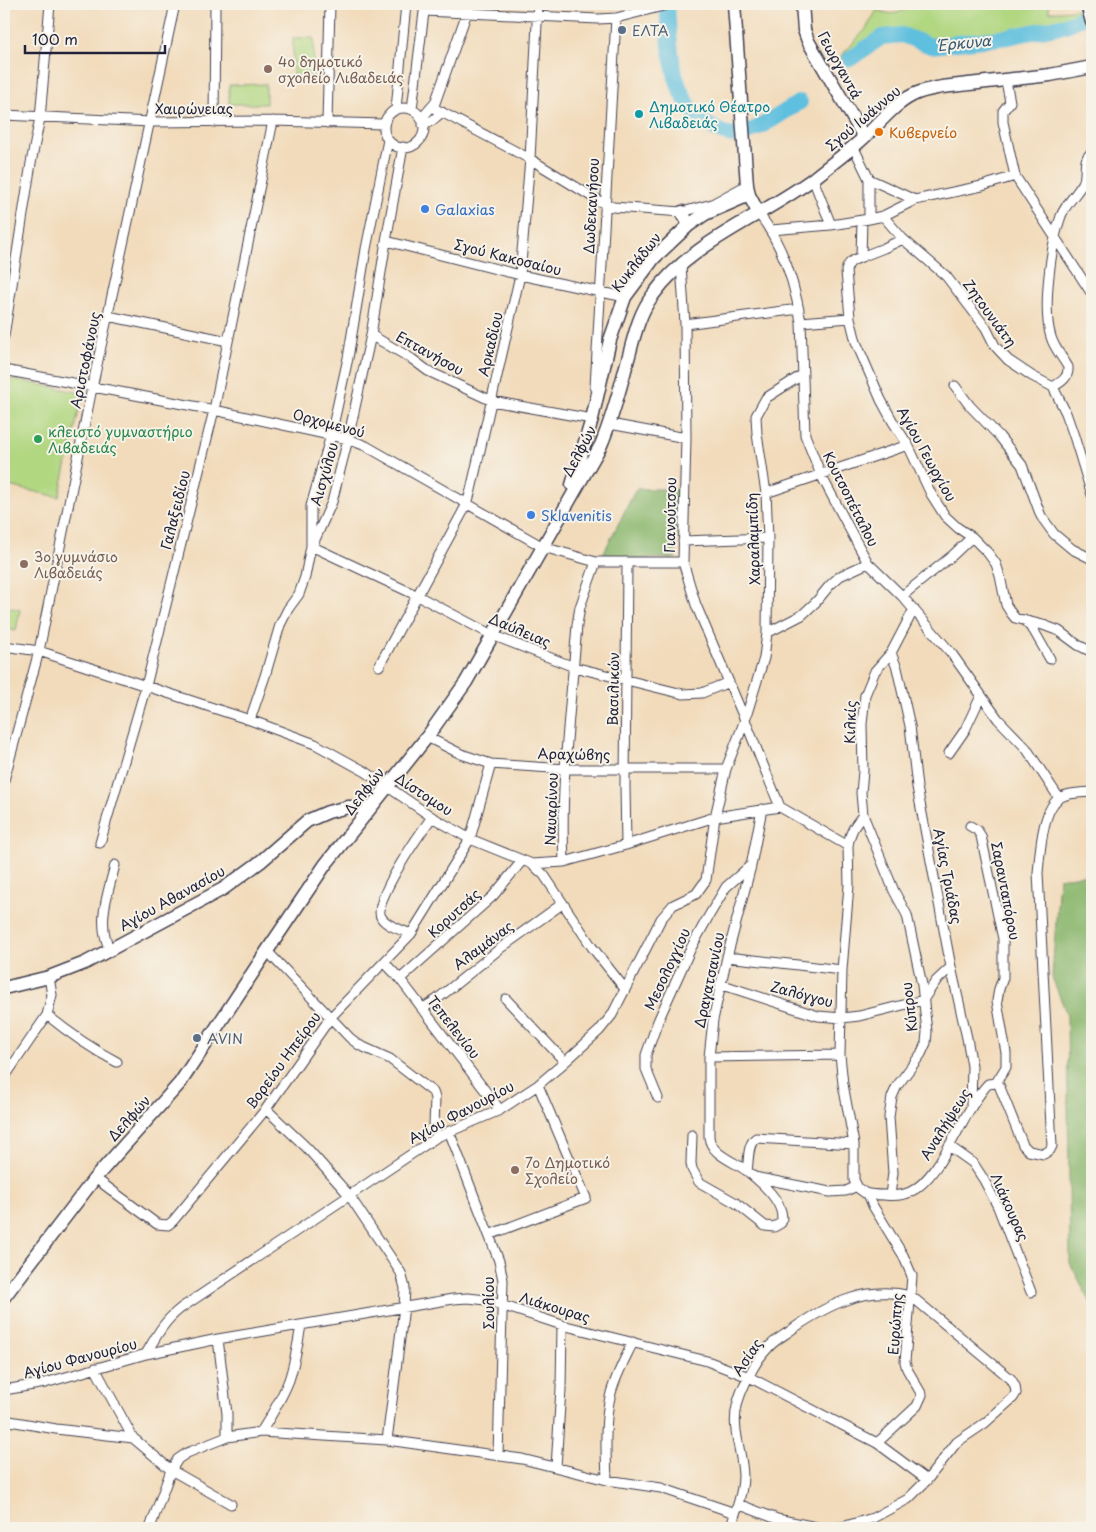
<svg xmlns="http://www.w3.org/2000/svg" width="1096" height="1532" font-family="'Playpen Sans',sans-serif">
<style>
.green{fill:#b1d781;stroke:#6a7c5e}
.forest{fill:#8cb86f;stroke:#576d55}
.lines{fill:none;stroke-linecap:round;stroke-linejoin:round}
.river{stroke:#5fbfde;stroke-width:16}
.street-casing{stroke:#413e4e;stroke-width:11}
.secondary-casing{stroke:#413e4e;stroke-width:15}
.street{stroke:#fff;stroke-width:9}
.secondary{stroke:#fff;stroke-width:12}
.service-dot{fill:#5c6f8a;stroke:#f7f3e8;stroke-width:2}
.education-dot{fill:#8d6e63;stroke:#f7f3e8;stroke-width:2}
.culture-dot{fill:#0f9aa8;stroke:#f7f3e8;stroke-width:2}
.food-dot{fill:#e8710a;stroke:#f7f3e8;stroke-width:2}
.shop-dot{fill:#3f7fe0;stroke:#f7f3e8;stroke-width:2}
.leisure-dot{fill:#2e9e5b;stroke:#f7f3e8;stroke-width:2}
.labels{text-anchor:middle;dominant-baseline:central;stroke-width:4;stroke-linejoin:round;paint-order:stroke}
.service-label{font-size:14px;fill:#4e5e75;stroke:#f7f3e8;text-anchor:start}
.education-label{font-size:14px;fill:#785e54;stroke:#f7f3e8;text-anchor:start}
.street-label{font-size:14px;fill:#22223b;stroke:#f7f3e8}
.culture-label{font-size:14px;fill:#0d838f;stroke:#f7f3e8;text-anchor:start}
.food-label{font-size:14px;fill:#c56008;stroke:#f7f3e8;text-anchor:start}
.shop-label{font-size:14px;fill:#366cbe;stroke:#f7f3e8;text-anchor:start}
.leisure-label{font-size:14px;fill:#27864d;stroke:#f7f3e8;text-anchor:start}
.water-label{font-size:15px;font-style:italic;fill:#375974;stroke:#f7f3e8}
</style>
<rect width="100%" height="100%" fill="#f7f3e8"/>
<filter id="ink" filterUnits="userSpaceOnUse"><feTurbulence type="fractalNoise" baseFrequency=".02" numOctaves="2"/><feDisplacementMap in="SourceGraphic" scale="10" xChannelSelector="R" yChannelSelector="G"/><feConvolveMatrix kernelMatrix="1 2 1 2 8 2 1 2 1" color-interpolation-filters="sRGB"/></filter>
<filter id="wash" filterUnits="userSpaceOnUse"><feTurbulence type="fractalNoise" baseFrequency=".0096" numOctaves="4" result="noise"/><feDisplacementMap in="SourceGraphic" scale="20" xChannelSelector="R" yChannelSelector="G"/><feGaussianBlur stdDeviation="1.12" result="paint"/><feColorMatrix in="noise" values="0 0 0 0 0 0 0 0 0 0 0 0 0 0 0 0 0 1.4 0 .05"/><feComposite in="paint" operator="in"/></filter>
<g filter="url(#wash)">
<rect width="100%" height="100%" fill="#f2dbbb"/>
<path class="green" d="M 905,4 L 1049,4 L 1049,12 L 1081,9 L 1081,13 L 1070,19 L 1009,34 L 931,43 L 902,33 L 882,35 L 844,62 L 840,57 L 866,29 L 877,10 C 890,15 896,15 908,8 Z
M 293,38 L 314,38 L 313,76 L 293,76 Z
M 266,84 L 266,104 L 229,104 L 229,85 Z
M 5,378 L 83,393 L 59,497 L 4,485 Z
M 4,606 L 20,610 L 16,631 L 4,628 Z"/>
<path class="forest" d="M 636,489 L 678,489 L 676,558 L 631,559 L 603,554 Z
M 1092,874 L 1092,1305 L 1070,1263 L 1067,1015 L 1052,977 L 1059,878 Z"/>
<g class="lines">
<path class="river" d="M 667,4 C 670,47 669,99 710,126 C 718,131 726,135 735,135 C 755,134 783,112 800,102
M 850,59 L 882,37 L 902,35 L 931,46 L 1008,37 L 1066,25 L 1084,17"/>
</g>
</g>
<g filter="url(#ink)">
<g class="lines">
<g class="street-casing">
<path id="street" d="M 424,11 L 598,19 L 616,18 L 671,4
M 1006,81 L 1010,102 L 1003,111 L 1003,122 L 1015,176
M 432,107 L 530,159 L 599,201 L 613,207 L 682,212 L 712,204 L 747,185
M384 128a20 20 0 1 1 40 0a20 20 0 1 1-40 0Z
M 396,109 L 406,4
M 412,109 L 425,4
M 4,115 L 151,122 L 273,121 L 384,124
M 421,119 L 435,103 L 470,4
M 214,122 L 215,4
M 327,123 L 330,4
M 423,125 L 433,120 L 442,112
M 853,146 L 869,179 L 915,200 L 982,186 L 1015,176 L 1092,294
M 813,179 L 831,225
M 759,214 C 783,245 795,284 801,322 L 805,435 L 821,475 L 857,543 L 868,563 L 902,596 L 952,654 L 998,719 L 1026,748 L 1059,798
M 883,216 L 915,200
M 869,219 L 883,216 L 903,239 L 946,276 L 986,328 L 995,346 L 1008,360 L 1032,376 L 1053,387 L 1066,413 L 1074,436 L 1092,495
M 862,220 L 861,257 C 853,260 848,262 846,271 L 850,318 L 856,342 L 881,400 L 893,422 L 908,445 L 931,494 L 945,516 L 958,528 L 972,537 L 988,553 L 996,564 L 1000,576 L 1006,605 L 1011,613 L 1015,618 L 1043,625 L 1059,631 L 1078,645 L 1092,652
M 771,230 L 831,225 L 869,219 L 869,179
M 386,241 L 520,275 L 625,297
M 861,257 L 884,248 L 903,239
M 681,265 L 685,324 L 686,438 L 683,562 L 696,605 L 745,720 L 780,807
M 108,316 L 228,341
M 801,322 L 850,318
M 685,324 L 799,309
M 371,335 L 412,359 L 428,371 L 492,401 L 592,419
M 4,336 L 31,163 L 40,118 L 50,4
M 4,370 L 214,410 L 348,439 L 366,446 L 543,547 L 596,562 L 683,562
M 955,386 L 970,406 L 999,436 L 1022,465 L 1041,516 L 1054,534 L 1072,549 L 1092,559
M 595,387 L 616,18
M 1053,387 C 1061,382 1069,378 1068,367 C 1063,358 1054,348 1051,337 C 1042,309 1051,244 1061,216 C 1066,203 1079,192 1084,181 C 1087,171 1082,158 1092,153
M 610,424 L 686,438
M 766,493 L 908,445
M 683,541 L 768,538
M 313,544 L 332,502 L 348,439 L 371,335 L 386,241 L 403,147
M 311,546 L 418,596 L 492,635 L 574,667 L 683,694 L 702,693 L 729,682
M 902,596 L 953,555 L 972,537
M 1024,620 L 1034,631 L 1050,659
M 767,633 L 802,615 L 816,602 L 830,585 L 840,576 L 868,563
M 4,646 L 39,651 L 250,720 L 315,744 L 366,772 L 432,817 L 470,839 L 532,864 L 564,862 L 626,845 L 715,817 L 780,807
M 891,653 L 897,668 L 910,726 L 917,787 L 951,967 L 967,1038 L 972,1066 L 971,1105
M 379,666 L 467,504 L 471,490 L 520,275 L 530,159 L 538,4
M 250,720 L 265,676 L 280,625 L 288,609 L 299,594 L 305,577 L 311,546 L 311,506 L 331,435 L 348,358 L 366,249 L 388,140
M 427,737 L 461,754 L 491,764 L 566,769 L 726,769
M 949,753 L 965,730 L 981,696
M 4,780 L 39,651 L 92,388 L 175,4
M 780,807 L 848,846 L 849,885 L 842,970 L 840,1055 L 843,1084 L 854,1144 L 854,1180 L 858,1188 L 865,1193 C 871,1195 877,1195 884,1195 C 893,1196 902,1196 910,1192 C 942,1177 962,1111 988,1084 L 996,1083 L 999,1085 L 1023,1145 L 1029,1151 L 1044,1154 L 1050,1150 L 1052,1146 L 1038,873 C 1040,853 1042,807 1061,797 C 1070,792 1083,793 1092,792
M 863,815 L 894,891 L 907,915 L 922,985 L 927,1032 L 926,1043 L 921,1054 L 897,1086 L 892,1097 L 889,1117 L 893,1173 L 890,1195
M 970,826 L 977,830 L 981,836 L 1003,939 L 1003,978 L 999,989 L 997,1001 L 1006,1053 L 1006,1067 L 996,1083
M 100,843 L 146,686 L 214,410 L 273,121
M 626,845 L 625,785 L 627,563
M 848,846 C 850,832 854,826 863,815 L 861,793 L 863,771 L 862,724 L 865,695 L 875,671 L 891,653 L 914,609
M 564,862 C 560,783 571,704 577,625 L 580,607 L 596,562
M 532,864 L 544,875 L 592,947 L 625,989
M 411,934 C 402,930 386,926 381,917 C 372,901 421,832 432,817
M 110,950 C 96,922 108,894 115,865
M 267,951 L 350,1038 L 359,1045 L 390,1059 L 433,1092 L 435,1098 L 434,1126 L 437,1137
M 727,957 L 842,970
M 385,963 L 400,979 L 500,1110
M 400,979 L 493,896 L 522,861
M 720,984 L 818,1016 L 842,1018 L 859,1016 L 923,1000 L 936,981 L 951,967
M 506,999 L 565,1062
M 422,1009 L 436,1000 L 502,947 L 562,904
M 47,1015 C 69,1033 92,1049 117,1062
M 709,1057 L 840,1055
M 4,1078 L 47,1015 L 52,995 L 49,977
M 658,1098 L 646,1069 L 646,1055 L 658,1021 L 691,948 L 707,919 L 726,887 L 750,866
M 266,1109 L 307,1148 L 349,1195 L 401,1273 L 405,1288 L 404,1307 L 387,1440
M 449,1131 L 499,1261 L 503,1280 L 498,1455
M 692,1135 L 691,1163 L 692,1169 L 699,1182 L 736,1203 L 765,1226 L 774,1227 L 781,1223 C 787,1204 761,1182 747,1171 C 734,1161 711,1155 709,1137 L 709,1057 L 713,1020 L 727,957 L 751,866 L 762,809
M 949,1146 L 973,1163 L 984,1180 L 998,1207 L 1031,1292
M 747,1171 C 749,1161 747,1144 756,1138 L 854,1144
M 754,1177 L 830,1192 L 846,1191 L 857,1186
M 95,1178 L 157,1224 L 168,1225 L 173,1221 L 266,1109 L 331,1017 L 411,934 L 470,839 L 491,764
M 868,1194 L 873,1206 L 903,1255 L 912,1276 L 905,1362 L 907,1369 L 922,1395 L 917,1406 L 877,1443
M 489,1235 L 586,1198 L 538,1085
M 218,1339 L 227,1414 L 227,1437
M 146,1354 L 218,1339 L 453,1299 L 468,1298 L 486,1300 L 562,1325 L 707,1361 L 749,1377 L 877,1443 L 927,1480
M 95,1368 L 133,1438 L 171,1470 L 231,1504
M 4,1390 L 45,1383 L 146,1354 C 157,1335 163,1322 181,1308 L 437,1137 L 500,1110 L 538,1085 L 565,1062 L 599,1031 L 612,1015 L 661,919 L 673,905 L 696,894 L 706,880 L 715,817 L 726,769 L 745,720 L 764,658 L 767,633 L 768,538 L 766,493 L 757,434 L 756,416 L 766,398 L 802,375
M 4,1420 L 56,1429 L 133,1438
M 261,1432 C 271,1416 282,1398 289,1380 C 295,1362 298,1344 301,1325
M 556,1467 L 561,1389 L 562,1325
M 607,1480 C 606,1453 604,1419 611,1393 C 616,1375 625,1359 633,1342
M 738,1504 L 777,1519 L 821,1528
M 150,1528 L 171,1470 L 178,1459 L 187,1453 L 227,1437 L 261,1432 L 387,1440 L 522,1459 L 607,1480 L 661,1488 L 735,1513
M 731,1528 C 735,1511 743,1495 743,1477 C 743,1453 731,1430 737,1406 C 740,1390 756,1360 767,1349 C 774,1340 785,1335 794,1328 C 829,1304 867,1285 911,1296 L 1011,1379 L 1015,1386 L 1016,1393 L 1013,1398 L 985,1423 L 957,1442 L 927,1480 L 908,1499 L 873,1518 L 842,1527 L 827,1528"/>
</g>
<g class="secondary-casing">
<path id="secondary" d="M 734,4 L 747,185 L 749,195 L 759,214
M 802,4 L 804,30 L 808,41 L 864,137
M 1087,4 L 1092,22
M 682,212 L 689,225
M 572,485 L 592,419 L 610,340 L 625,297 L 654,258 L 689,225 L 705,214 L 749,195
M 4,988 L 49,977 L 85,963 L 223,889 L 260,862 L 307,821 L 328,812 L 348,807 L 371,807
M 4,1297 L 95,1178 L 180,1083 L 267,951 L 325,865 L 427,737 L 466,682 L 601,445 C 613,417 620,388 628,359 C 634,337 639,313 653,295 C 692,241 762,217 814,178 C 829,166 845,154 859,142 C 877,127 891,106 913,95 C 922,90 932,89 942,87 L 1050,75 L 1092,67"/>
</g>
<use href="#street" class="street"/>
<use href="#secondary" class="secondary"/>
</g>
</g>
<g class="service-dot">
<circle cx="622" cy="30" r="5"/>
<circle cx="197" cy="1038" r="5"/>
</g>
<g class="education-dot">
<circle cx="268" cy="69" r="5"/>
<circle cx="24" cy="564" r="5"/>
<circle cx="515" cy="1170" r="5"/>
</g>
<circle class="culture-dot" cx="639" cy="114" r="5"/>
<circle class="food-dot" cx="879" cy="132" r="5"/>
<g class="shop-dot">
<circle cx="425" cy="209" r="5"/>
<circle cx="531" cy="515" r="5"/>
</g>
<circle class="leisure-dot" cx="38" cy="439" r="5"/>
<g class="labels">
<g class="service-label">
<text x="632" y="30">ΕΛΤΑ</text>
<text x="207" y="1038">AVIN</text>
</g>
<g class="education-label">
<text x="278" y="61">4ο δημοτικό<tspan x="278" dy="16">σχολείο Λιβαδειάς</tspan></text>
<text x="34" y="556">3ο γυμνάσιο<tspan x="34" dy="16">Λιβαδειάς</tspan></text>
<text x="525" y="1162">7ο Δημοτικό<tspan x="525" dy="16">Σχολείο</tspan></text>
</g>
<g class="street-label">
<text transform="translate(840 65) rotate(61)">Γεωργαντά</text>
<text x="194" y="108">Χαιρώνειας</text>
<text transform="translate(863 118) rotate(-40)">Σγού Ιωάννου</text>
<text transform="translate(591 206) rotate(-87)">Δωδεκανήσου</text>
<text transform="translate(508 257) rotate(14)">Σγού Κακοσαίου</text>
<text transform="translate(636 262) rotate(-52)">Κυκλάδων</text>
<text transform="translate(990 313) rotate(54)">Ζητουνιάτη</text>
<text transform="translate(490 344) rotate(-77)">Αρκαδίου</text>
<text transform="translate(430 353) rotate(29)">Επτανήσου</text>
<text transform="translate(85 360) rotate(-78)">Αριστοφάνους</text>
<text transform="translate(329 423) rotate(15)">Ορχομενού</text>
<text transform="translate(579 451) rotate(-62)">Δελφών</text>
<text transform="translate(927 454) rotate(61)">Αγίου Γεωργίου</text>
<text transform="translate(324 474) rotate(-74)">Αισχύλου</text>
<text transform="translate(851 499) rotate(63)">Κουτσοπέταλου</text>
<text transform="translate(175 510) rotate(-76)">Γαλαξειδίου</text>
<text transform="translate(670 515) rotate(-89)">Γιανούτσου</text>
<text transform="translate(753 539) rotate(-92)">Χαραλαμπίδη</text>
<text transform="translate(520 630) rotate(23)">Δαύλειας</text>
<text transform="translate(613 689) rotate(-89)">Βασιλικών</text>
<text transform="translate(850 722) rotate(-88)">Κιλκίς</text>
<text transform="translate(574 754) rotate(1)">Αραχώβης</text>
<text transform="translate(364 791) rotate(-52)">Δελφών</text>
<text transform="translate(424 794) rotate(33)">Δίστομου</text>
<text transform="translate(551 809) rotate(-88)">Ναυαρίνου</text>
<text transform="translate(948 876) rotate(79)">Αγίας Τριάδας</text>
<text transform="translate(1006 891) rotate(79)">Σαρανταπόρου</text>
<text transform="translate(172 898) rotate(-29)">Αγίου Αθανασίου</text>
<text transform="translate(454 913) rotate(-42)">Κορυτσάς</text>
<text transform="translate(483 945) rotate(-37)">Αλαμάνας</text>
<text transform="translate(667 969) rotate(-65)">Μεσολογγίου</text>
<text transform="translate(709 980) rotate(-78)">Δραγατσανίου</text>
<text transform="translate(802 994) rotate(15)">Ζαλόγγου</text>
<text transform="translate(909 1007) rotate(-97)">Κύπρου</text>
<text transform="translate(454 1027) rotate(52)">Τεπελενίου</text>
<text transform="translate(283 1060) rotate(-54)">Βορείου Ηπείρου</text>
<text transform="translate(461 1112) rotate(-28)">Αγίου Φανουρίου</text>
<text transform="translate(129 1118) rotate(-48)">Δελφών</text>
<text transform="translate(945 1124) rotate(-58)">Αναλήψεως</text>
<text transform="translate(1010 1207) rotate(66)">Λιάκουρας</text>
<text transform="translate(488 1303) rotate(-90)">Σουλίου</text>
<text transform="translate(555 1307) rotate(17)">Λιάκουρας</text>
<text transform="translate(895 1324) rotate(-86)">Ευρώπης</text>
<text transform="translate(747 1357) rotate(-56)">Ασίας</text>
<text transform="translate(80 1358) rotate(-15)">Αγίου Φανουρίου</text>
</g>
<g class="culture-label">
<text x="649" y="106">Δημοτικό Θέατρο<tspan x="649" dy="16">Λιβαδειάς</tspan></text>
</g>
<g class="food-label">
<text x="889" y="132">Κυβερνείο</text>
</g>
<g class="shop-label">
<text x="435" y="209">Galaxias</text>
<text x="541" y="515">Sklavenitis</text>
</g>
<g class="leisure-label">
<text x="48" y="431">κλειστό γυμναστήριο<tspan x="48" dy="16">Λιβαδειάς</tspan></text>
</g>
<g class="water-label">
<text transform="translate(964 42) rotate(-6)">Έρκυνα</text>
</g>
</g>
<rect width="1096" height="1532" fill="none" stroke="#f7f3e8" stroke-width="20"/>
<path d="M25 45v8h140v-8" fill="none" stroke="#22223b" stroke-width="2.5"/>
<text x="32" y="45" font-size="15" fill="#22223b" stroke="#f7f3e8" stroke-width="4" paint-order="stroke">100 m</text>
</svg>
